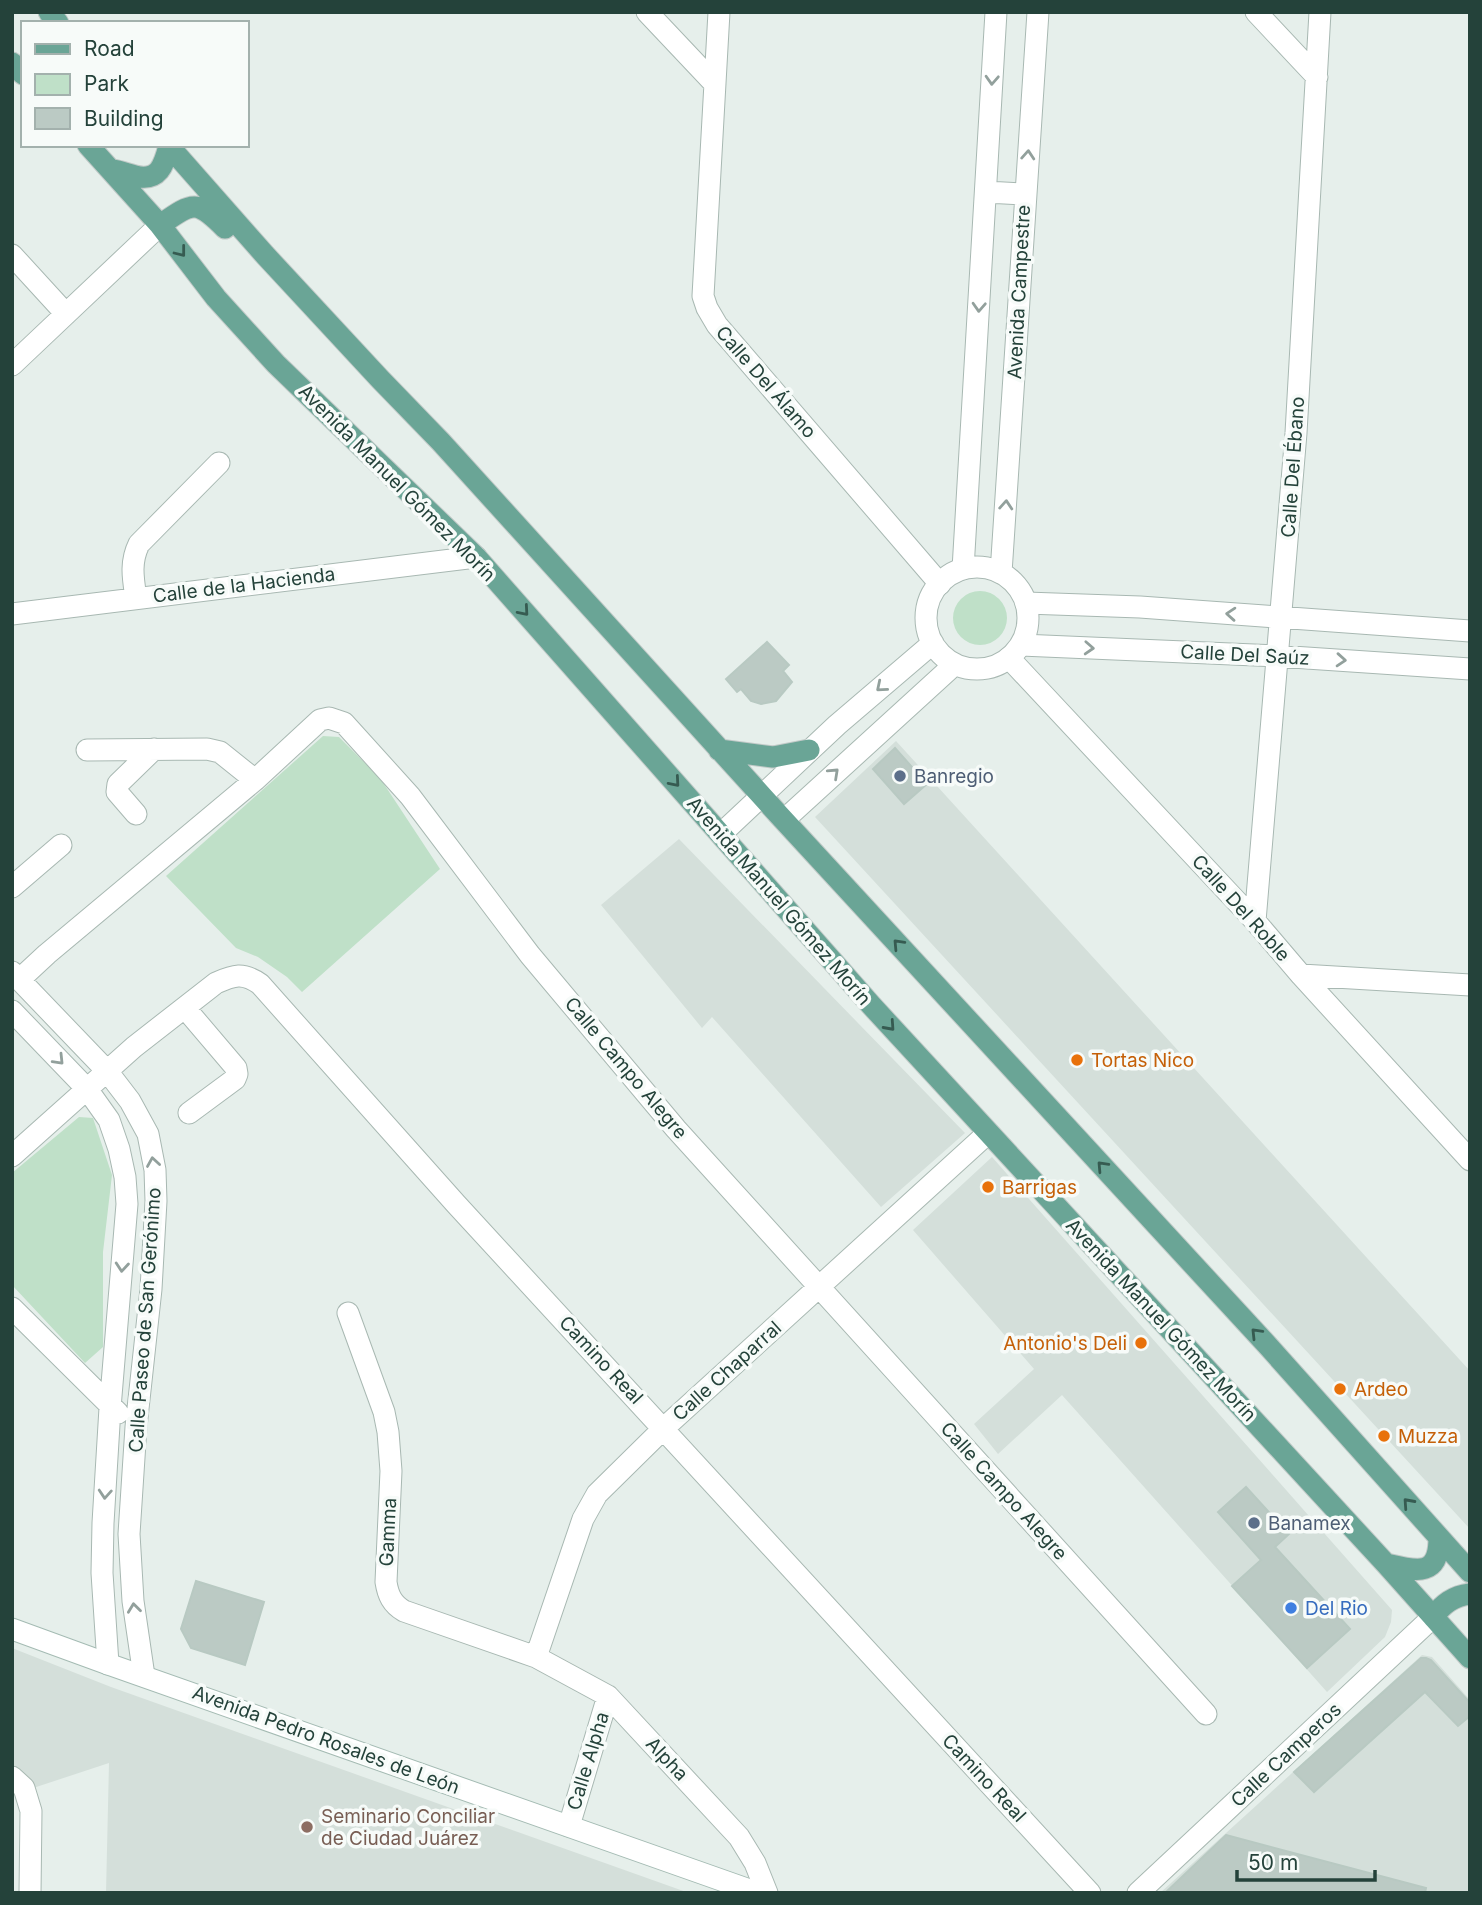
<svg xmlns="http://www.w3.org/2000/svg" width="1482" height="1905" font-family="Inter,sans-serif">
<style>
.built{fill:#d4dfda}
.green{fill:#bfe0c8}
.building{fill:#bbcac4;stroke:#b8c9c2;stroke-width:2}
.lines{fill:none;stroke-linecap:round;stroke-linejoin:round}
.minor-casing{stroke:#a8b8b2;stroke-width:23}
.tertiary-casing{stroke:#a8b8b2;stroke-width:23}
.secondary-casing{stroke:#a4bbb3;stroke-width:23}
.primary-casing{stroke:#c2cac8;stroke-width:23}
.minor{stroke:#fff;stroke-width:21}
.tertiary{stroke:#fff;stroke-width:21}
.secondary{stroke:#fff;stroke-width:21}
.primary{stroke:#6aa596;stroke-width:21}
.oneway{stroke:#92a09c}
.oneway2{stroke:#365b51}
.service-dot{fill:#5c6f8a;stroke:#f7fbf9;stroke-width:2.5}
.food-dot{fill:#e8710a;stroke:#f7fbf9;stroke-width:2.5}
.shop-dot{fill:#3f7fe0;stroke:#f7fbf9;stroke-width:2.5}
.education-dot{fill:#8d6e63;stroke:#f7fbf9;stroke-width:2.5}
.labels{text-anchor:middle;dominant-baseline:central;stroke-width:7;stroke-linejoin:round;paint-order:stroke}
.street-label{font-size:19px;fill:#24423a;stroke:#f7fbf9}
.service-label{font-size:19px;fill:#4e5e75;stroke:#f7fbf9;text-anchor:start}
.food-label{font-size:19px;fill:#c56008;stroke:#f7fbf9;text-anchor:start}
.shop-label{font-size:19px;fill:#366cbe;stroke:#f7fbf9;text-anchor:start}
.education-label{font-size:19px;fill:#785e54;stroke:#f7fbf9;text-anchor:start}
</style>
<rect width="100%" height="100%" fill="#e6efeb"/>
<path class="built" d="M 896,741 L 1470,1371 L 1470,1529 L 815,817 Z
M 679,839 L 965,1133 L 881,1207 L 712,1017 L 702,1028 L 601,905 Z
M 992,1157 L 1392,1610 L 1391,1622 L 1385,1637 L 1327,1692 L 1062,1395 L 998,1454 L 974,1424 L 1034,1369 L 913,1230 Z
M 12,1648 L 111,1687 L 689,1893 L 106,1893 L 109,1763 L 15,1794 L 12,1793 Z
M 1422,1655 L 1432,1657 L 1470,1700 L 1470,1893 L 1160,1893 Z"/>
<path class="green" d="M953 618a27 27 0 1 1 54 0a27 27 0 1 1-54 0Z
M 323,736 L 339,737 L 380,778 L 440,869 L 302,992 L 287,977 L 258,957 L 236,948 L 166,876 Z
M 79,1117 L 93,1118 L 112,1175 L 103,1252 L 103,1347 L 85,1363 L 12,1285 L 12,1173 Z"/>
<path class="building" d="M 767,642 L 789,665 L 783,671 L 792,682 L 776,701 L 761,704 L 751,701 L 741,689 L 737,692 L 726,679 Z
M 895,748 L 927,784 L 904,804 L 873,769 Z
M 1246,1487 L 1289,1534 L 1275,1547 L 1350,1629 L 1307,1668 L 1232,1586 L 1261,1560 L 1218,1512 Z
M 196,1581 L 264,1602 L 245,1665 L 191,1648 L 181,1629 Z
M 1421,1658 L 1426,1658 L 1431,1660 L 1470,1703 L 1470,1716 L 1458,1726 L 1425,1692 L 1314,1792 L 1294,1772 Z
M 1226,1835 L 1426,1888 L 1425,1893 L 1165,1893 Z"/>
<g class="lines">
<g class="minor-casing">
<path id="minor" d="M 647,12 L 715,84
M 719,12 L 703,296 L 707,308 L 717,325 L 940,584
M 1256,12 L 1317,77
M 12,255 L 66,314
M 12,365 L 160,225
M 136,598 C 133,578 130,562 139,544 L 219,463
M 1026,603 L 1140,607 L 1470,631
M 12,614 L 476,557
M 1021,645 L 1277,656 L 1470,669
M 1009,658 L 1255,921 L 1301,975 L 1470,1160
M 87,750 L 207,749 L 220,752 L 255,780
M 136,814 L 117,792 L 118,784 L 154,749
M 12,887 L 61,845
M 1255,921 L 1296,433 L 1320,12
M 12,972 L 107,1071 L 130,1101 L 148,1134 L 155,1170 L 156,1201 L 151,1289 L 136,1427 L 129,1534 L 133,1601 L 144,1676
M 1301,975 L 1470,985
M 19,980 L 47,954 L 255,780 L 320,720 L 329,718 L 344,723 L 410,796 L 530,955 L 676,1129 L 1206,1714
M 185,1008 L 236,1068 L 237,1074 L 235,1079 L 189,1113
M 12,1011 L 87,1089 L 109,1120 L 119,1149 L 125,1177 L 127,1204 L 110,1408 L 103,1523 L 102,1573 L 108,1664
M 12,1156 L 134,1047 L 216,983 C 234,975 243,972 260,984 L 456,1204 L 1090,1893
M 12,1308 L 118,1413
M 348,1313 L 384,1412 L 388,1432 L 391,1471 L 386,1582 C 388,1595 392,1604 404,1611 L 536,1657 L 608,1696 L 739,1837 L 755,1863 L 767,1893
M 536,1657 L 583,1519 L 597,1494 L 664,1428 L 988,1133
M 12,1777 L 24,1788 L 31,1811 L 30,1893
M 569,1826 L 608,1696
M 1138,1893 L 1433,1617"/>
</g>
<g class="tertiary-casing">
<path id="tertiary" d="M 986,192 L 1025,194
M926 618a51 51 0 1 1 102 0a51 51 0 1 1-102 0Z
M 963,569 L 996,12
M 1001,573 L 1038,12
M 784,820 L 955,664
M 721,834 L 837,725 L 933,643"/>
</g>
<g class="secondary-casing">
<path id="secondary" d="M 12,1629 L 108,1664 L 758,1893"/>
</g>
<g class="primary-casing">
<path id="primary" d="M 49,12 L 58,23
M 12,63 L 23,74
M 88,145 L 160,225 L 216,298 L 276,364 L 476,557 L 871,1005 L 1386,1564 L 1470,1658
M 168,145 L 265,255 L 380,379 L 441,442 L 779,815 L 1269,1347 L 1470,1572
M 112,170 C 120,171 127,174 135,176 C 159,182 164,165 169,146
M 160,225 C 193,202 196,199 225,228
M 719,750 L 773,757 L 809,750
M 1386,1564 C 1416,1571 1439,1578 1439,1538
M 1433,1617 C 1443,1604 1453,1596 1470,1594"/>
</g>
<use href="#minor" class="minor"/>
<use href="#tertiary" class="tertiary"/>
<use href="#secondary" class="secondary"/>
<use href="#primary" class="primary"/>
</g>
<defs><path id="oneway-chevron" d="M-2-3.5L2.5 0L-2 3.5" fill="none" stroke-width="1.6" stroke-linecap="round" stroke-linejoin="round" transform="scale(1.75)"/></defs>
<g class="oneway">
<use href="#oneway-chevron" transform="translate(992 80) rotate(93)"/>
<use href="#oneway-chevron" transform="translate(1028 155) rotate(-86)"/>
<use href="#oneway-chevron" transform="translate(979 307) rotate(93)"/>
<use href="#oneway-chevron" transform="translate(1006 505) rotate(-86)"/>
<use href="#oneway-chevron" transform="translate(1231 614) rotate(-176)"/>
<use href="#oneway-chevron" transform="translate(1089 648) rotate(3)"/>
<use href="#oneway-chevron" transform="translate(1341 660) rotate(4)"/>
<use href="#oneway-chevron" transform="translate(881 687) rotate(140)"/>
<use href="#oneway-chevron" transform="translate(834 773) rotate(-43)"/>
<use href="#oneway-chevron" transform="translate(59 1060) rotate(46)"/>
<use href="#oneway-chevron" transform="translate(153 1162) rotate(-99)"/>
<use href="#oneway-chevron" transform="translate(122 1267) rotate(95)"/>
<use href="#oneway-chevron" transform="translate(105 1494) rotate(94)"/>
<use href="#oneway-chevron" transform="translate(134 1608) rotate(-97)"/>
</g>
<g class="oneway2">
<use href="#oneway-chevron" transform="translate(181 252) rotate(52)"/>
<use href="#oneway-chevron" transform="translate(524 611) rotate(49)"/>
<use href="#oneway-chevron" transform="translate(675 782) rotate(49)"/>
<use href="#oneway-chevron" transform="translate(898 944) rotate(-133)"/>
<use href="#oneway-chevron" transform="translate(890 1026) rotate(48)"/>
<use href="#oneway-chevron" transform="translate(1102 1166) rotate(-133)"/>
<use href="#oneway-chevron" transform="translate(1256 1333) rotate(-134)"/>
<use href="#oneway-chevron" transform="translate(1408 1503) rotate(-132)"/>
</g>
<g class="service-dot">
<circle cx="900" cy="776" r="7"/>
<circle cx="1254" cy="1523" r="7"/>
</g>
<g class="food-dot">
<circle cx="1077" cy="1060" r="7"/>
<circle cx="988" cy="1187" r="7"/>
<circle cx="1141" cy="1343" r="7"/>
<circle cx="1340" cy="1389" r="7"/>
<circle cx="1384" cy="1436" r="7"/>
</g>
<circle class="shop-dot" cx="1291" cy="1608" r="7"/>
<circle class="education-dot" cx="307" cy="1827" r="7"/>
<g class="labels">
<g class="street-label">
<text transform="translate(1019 292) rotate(-87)">Avenida Campestre</text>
<text transform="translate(766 382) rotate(49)">Calle Del Álamo</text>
<text transform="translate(1293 467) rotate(-86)">Calle Del Ébano</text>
<text transform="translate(397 483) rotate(45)">Avenida Manuel Gómez Morín</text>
<text transform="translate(244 585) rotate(-7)">Calle de la Hacienda</text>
<text transform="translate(1245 655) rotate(3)">Calle Del Saúz</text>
<text transform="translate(779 901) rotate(49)">Avenida Manuel Gómez Morín</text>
<text transform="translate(1241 908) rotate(48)">Calle Del Roble</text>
<text transform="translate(626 1068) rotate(50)">Calle Campo Alegre</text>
<text transform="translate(145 1320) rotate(-86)">Calle Paseo de San Gerónimo</text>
<text transform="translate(1161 1320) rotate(47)">Avenida Manuel Gómez Morín</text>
<text transform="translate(601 1360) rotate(47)">Camino Real</text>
<text transform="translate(727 1371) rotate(-42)">Calle Chaparral</text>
<text transform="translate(1004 1491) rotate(48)">Calle Campo Alegre</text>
<text transform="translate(388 1532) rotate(-87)">Gamma</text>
<text transform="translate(326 1740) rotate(20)">Avenida Pedro Rosales de León</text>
<text transform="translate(1286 1755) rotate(-43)">Calle Camperos</text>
<text transform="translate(667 1759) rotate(47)">Alpha</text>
<text transform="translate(588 1761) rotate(-73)">Calle Alpha</text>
<text transform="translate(984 1778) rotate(47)">Camino Real</text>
</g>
<g class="service-label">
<text x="914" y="776">Banregio</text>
<text x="1268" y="1523">Banamex</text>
</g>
<g class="food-label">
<text x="1091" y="1060">Tortas Nico</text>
<text x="1002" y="1187">Barrigas</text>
<text x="1127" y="1343" text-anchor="end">Antonio's Deli</text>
<text x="1354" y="1389">Ardeo</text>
<text x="1398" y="1436">Muzza</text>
</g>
<g class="shop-label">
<text x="1305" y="1608">Del Rio</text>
</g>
<g class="education-label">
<text x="321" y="1816">Seminario Conciliar<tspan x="321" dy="22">de Ciudad Juárez</tspan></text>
</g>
</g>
<rect width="1482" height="1905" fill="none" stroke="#24423a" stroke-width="28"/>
<rect x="21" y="21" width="228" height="126" fill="#f7fbf9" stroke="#a3b1ad" stroke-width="2"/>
<rect x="35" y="44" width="35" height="10" fill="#6aa596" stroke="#a3b1ad" stroke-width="2"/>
<text x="84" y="56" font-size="21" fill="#24423a">Road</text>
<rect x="35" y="74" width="35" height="21" fill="#bfe0c8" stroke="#a3b1ad" stroke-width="2"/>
<text x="84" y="91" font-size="21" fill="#24423a">Park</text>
<rect x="35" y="108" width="35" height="21" fill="#bbcac4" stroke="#a3b1ad" stroke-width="2"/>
<text x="84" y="126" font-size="21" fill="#24423a">Building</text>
<path d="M1237 1870v10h138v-10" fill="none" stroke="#24423a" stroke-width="3.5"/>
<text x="1248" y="1870" font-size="21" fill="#24423a" stroke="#f7fbf9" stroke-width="5" paint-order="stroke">50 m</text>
</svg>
